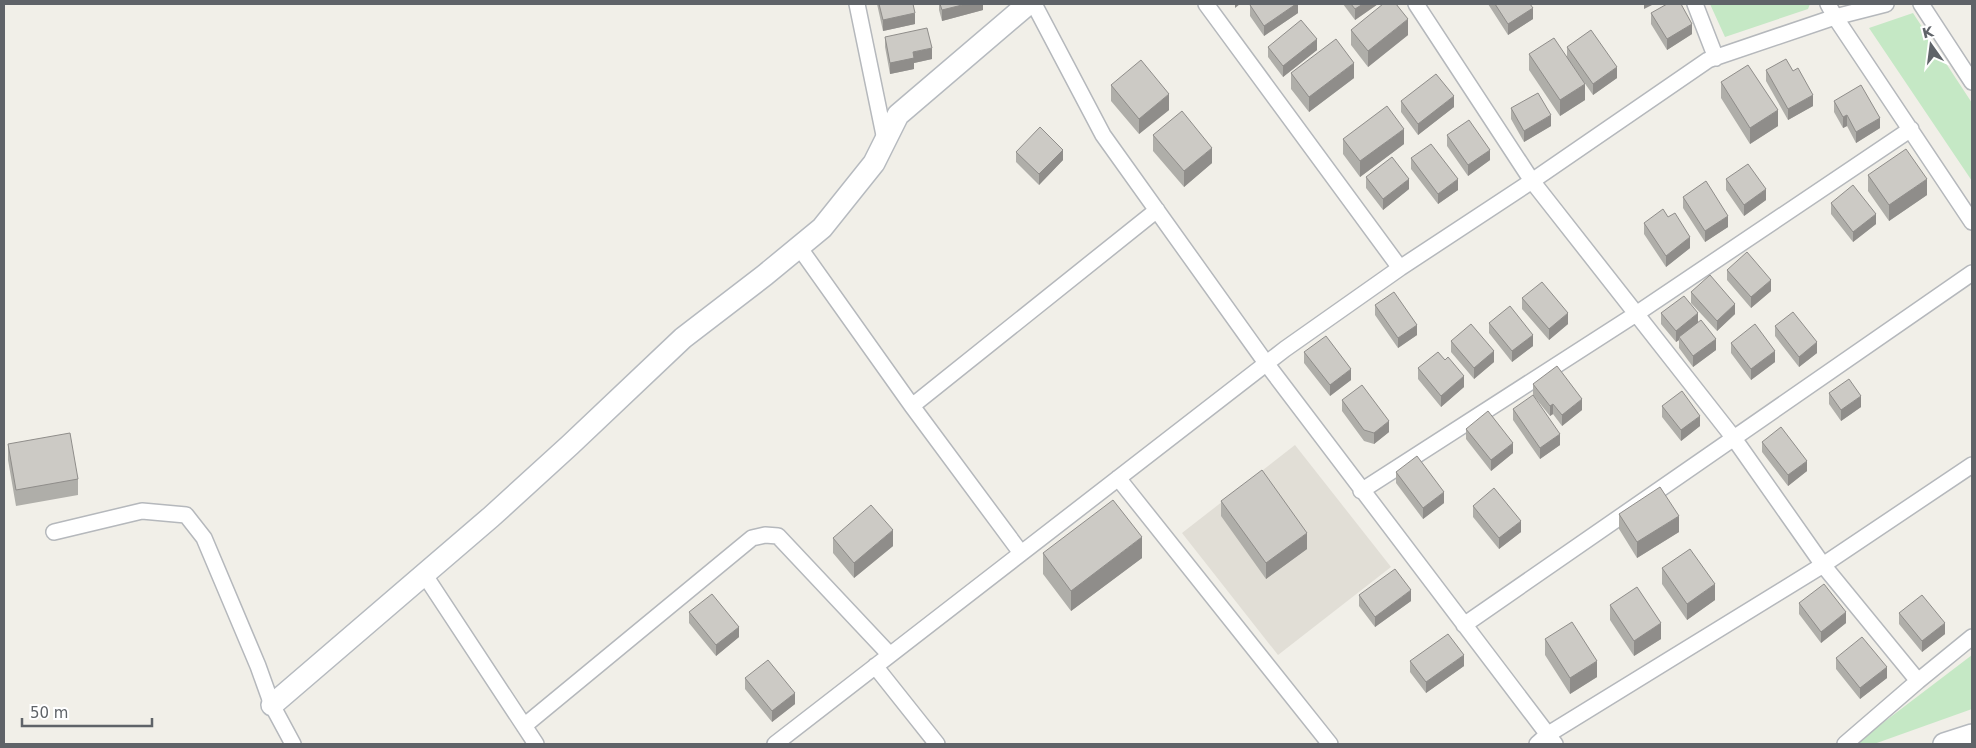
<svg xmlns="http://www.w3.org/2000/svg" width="1976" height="748" font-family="'DejaVu Sans',sans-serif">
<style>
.education{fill:#e1ded6}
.green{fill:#c5e8c5}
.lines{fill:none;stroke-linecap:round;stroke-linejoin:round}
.street-casing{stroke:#b5b8bc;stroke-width:18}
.secondary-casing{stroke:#b6babf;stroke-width:24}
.street{stroke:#fff;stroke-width:15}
.secondary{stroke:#fff;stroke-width:21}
.wall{fill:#afaea9}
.shaded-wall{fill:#8f8d8a}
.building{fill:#cccac5;stroke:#8f8d8a}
</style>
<rect width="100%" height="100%" fill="#f1efe8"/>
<path class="education" d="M 1295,445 L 1391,567 L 1278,655 L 1182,533 Z"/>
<path class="green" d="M 1710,4 L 1810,4 L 1808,9 L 1725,37 Z
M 1913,13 L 1972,103 L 1972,181 L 1869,28 Z
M 1972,655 L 1972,709 L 1874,744 L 1855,744 Z"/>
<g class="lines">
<g class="street-casing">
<path id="street" d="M 857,4 L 885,140
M 1034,4 L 1103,135 L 1266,363 L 1555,744
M 1206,4 L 1400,268
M 1416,4 L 1532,181 L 1733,437 L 1823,565 L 1918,681
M 1695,4 L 1716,58
M 1828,4 L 1835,17 L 1972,222
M 1921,4 L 1972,82
M 799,247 L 912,406 L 1021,553
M 912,406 L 1157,210
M 1118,478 L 1330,744
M 1361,491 L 1636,314 L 1911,129
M 54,532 L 142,511 L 186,515 L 204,538 L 258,666 L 272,705 L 293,744
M 424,574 L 536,744
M 1464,625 L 1972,273
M 875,666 L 937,744
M 524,726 L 752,538 L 765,535 L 778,536 L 890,655
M 775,744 L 1285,349 L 1400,268 L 1532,181 L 1708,60 L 1835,17 L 1886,4
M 1537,744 L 1547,735 L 1823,565 L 1972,465
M 1845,744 L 1918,681 L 1972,637"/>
</g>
<g class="secondary-casing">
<path id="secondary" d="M 272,705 L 491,517 L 570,445 L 683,338 L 765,275 L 822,228 L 874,163 L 898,115 L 1028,4
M 1944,744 L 1972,735"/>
</g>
<use href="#street" class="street"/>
<use href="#secondary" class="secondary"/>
</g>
<path class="wall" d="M 877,4 L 913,4 L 915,24 L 883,31 Z
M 939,4 L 983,4 L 983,10 L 942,21 L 939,10 Z
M 1298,4 L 1298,13 L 1264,36 L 1250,16 L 1250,5 Z
M 1343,4 L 1378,4 L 1355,20 Z
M 1488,4 L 1530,4 L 1533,19 L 1508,35 Z
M 1651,13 L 1692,34 L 1667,50 L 1651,24 Z
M 1351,30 L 1408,35 L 1368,67 L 1351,45 Z
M 885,37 L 932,59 L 914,63 L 914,69 L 890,74 L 885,47 Z
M 1268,47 L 1317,50 L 1283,77 L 1268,57 Z
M 1567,47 L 1617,78 L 1593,95 L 1567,58 Z
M 1529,54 L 1585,100 L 1560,116 L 1529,70 Z
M 1766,70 L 1813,106 L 1788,120 L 1766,81 Z
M 1291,73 L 1354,78 L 1309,112 L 1291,89 Z
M 1721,82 L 1778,126 L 1750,144 L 1721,98 Z
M 1111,85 L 1169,110 L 1139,134 L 1111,101 Z
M 1401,101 L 1454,107 L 1418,135 L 1401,112 Z
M 1834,101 L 1880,128 L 1856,143 L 1847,126 L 1843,128 L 1834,112 Z
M 1511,108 L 1551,126 L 1524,142 L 1511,119 Z
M 1153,135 L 1212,163 L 1184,187 L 1153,151 Z
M 1447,135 L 1490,160 L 1468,176 L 1447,146 Z
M 1343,139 L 1404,144 L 1360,177 L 1343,154 Z
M 1016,152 L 1063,160 L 1039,185 L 1016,162 Z
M 1411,158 L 1458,190 L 1438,204 L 1411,169 Z
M 1868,175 L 1927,195 L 1889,221 L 1868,191 Z
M 1366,177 L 1409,189 L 1383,210 L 1366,188 Z
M 1726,179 L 1766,200 L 1744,216 L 1726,190 Z
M 1683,197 L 1728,227 L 1705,242 L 1683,208 Z
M 1831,203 L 1876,224 L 1853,242 L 1831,214 Z
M 1668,217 L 1690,248 L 1666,267 L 1644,234 L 1644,223 Z
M 1727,270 L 1771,291 L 1751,308 L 1727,280 Z
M 1691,292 L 1735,314 L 1717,331 L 1691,303 Z
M 1522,298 L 1568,324 L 1549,340 L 1522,309 Z
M 1375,305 L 1417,335 L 1398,348 L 1375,315 Z
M 1661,313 L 1698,322 L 1716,350 L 1693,367 L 1679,348 L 1679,340 L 1676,342 L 1661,324 Z
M 1489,323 L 1533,346 L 1512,362 L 1489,333 Z
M 1775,326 L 1817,353 L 1799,367 L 1775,336 Z
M 1451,341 L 1494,362 L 1474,379 L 1451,352 Z
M 1731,343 L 1775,362 L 1751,380 L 1731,353 Z
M 1304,352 L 1351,380 L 1330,396 L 1304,363 Z
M 1418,368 L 1464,387 L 1441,407 L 1418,379 Z
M 1533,384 L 1582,410 L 1562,426 L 1553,414 L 1550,416 L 1533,395 Z
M 1829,393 L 1861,407 L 1841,421 L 1829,404 Z
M 1342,400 L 1389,432 L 1374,444 L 1364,441 L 1342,411 Z
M 1662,406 L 1700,426 L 1681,441 L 1662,417 Z
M 1513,409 L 1560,445 L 1540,459 L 1513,420 Z
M 1466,429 L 1513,453 L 1491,471 L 1466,439 Z
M 1762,442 L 1807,471 L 1788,486 L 1762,452 Z
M 8,444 L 78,479 L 78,495 L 16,506 L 8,460 Z
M 1396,472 L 1444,503 L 1423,519 L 1396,483 Z
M 1221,501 L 1307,549 L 1266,579 L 1221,516 Z
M 1473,506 L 1521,532 L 1499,549 L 1473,517 Z
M 1619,514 L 1679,532 L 1637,558 L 1619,529 Z
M 833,538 L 893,546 L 854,578 L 833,553 Z
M 1043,553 L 1142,558 L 1071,611 L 1043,574 Z
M 1662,568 L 1715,600 L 1687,620 L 1662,584 Z
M 1359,595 L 1411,601 L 1375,627 L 1359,606 Z
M 1799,603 L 1846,623 L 1821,643 L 1799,614 Z
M 1610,605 L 1661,639 L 1634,656 L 1610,620 Z
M 689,612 L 739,637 L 716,656 L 689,623 Z
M 1899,613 L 1945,634 L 1922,652 L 1899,624 Z
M 1545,639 L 1597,677 L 1570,694 L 1545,655 Z
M 1836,658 L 1887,678 L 1860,699 L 1836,669 Z
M 1410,661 L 1464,666 L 1426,693 L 1410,672 Z
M 745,678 L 795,704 L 772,722 L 745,689 Z"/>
<path class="shaded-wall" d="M 966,4 L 983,4 L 983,10 L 942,21 L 942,10 Z
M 1235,4 L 1240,4 L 1235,8 Z
M 1296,4 L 1298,4 L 1298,13 L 1264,36 L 1264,26 Z
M 1363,4 L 1378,4 L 1355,20 L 1355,9 Z
M 1644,4 L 1654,4 L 1644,9 Z
M 1533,8 L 1533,19 L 1508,35 L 1508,24 Z
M 915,13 L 915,24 L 883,31 L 883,20 Z
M 1408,19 L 1408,35 L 1368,67 L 1368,51 Z
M 1692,24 L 1692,34 L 1667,50 L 1667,39 Z
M 1317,39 L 1317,50 L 1283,77 L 1283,66 Z
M 932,48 L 932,59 L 914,63 L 914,69 L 890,74 L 890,63 L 913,52 Z
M 1354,63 L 1354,78 L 1309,112 L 1309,97 Z
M 1617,67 L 1617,78 L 1593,95 L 1593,84 Z
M 1585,84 L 1585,100 L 1560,116 L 1560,100 Z
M 1169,94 L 1169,110 L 1139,134 L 1139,119 Z
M 1813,95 L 1813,106 L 1788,120 L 1788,109 Z
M 1454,96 L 1454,107 L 1418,135 L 1418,124 Z
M 1778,110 L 1778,126 L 1750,144 L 1750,128 Z
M 1551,115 L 1551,126 L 1524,142 L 1524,131 Z
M 1847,115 L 1847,126 L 1843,128 L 1843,117 Z
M 1880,118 L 1880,128 L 1856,143 L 1856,132 Z
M 1404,129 L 1404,144 L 1360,177 L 1360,161 Z
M 1212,148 L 1212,163 L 1184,187 L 1184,171 Z
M 1063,150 L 1063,160 L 1039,185 L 1039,174 Z
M 1490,150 L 1490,160 L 1468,176 L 1468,165 Z
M 1409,179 L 1409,189 L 1383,210 L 1383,199 Z
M 1458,179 L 1458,190 L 1438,204 L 1438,194 Z
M 1927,179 L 1927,195 L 1889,221 L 1889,205 Z
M 1766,189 L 1766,200 L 1744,216 L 1744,205 Z
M 1876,214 L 1876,224 L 1853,242 L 1853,232 Z
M 1728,216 L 1728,227 L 1705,242 L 1705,231 Z
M 1690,237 L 1690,248 L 1666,267 L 1666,256 Z
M 1771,280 L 1771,291 L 1751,308 L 1751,297 Z
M 1735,304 L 1735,314 L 1717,331 L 1717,321 Z
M 1568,313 L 1568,324 L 1549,340 L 1549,329 Z
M 1698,313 L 1698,324 L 1679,337 L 1679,340 L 1676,342 L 1676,331 Z
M 1417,325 L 1417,335 L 1398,348 L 1398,338 Z
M 1533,335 L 1533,346 L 1512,362 L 1512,351 Z
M 1716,339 L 1716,350 L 1693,367 L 1693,356 Z
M 1817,342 L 1817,353 L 1799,367 L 1799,357 Z
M 1494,351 L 1494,362 L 1474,379 L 1474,368 Z
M 1775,351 L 1775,362 L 1751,380 L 1751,369 Z
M 1351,369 L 1351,380 L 1330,396 L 1330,385 Z
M 1464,376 L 1464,387 L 1441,407 L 1441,396 Z
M 1861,396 L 1861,407 L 1841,421 L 1841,410 Z
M 1582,399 L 1582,410 L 1562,426 L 1562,415 Z
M 1553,404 L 1553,414 L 1550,416 L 1550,406 Z
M 1700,416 L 1700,426 L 1681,441 L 1681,430 Z
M 1389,421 L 1389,432 L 1374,444 L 1374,433 Z
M 1560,434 L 1560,445 L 1540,459 L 1540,448 Z
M 1513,443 L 1513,453 L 1491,471 L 1491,460 Z
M 1807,461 L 1807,471 L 1788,486 L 1788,475 Z
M 1444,492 L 1444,503 L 1423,519 L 1423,508 Z
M 1679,516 L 1679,532 L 1637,558 L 1637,542 Z
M 1521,521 L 1521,532 L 1499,549 L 1499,538 Z
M 893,530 L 893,546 L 854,578 L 854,563 Z
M 1307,533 L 1307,549 L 1266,579 L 1266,563 Z
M 1142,537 L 1142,558 L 1071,611 L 1071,591 Z
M 1715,584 L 1715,600 L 1687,620 L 1687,604 Z
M 1411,590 L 1411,601 L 1375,627 L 1375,617 Z
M 1846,612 L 1846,623 L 1821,643 L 1821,632 Z
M 1661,623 L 1661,639 L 1634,656 L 1634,641 Z
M 1945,623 L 1945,634 L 1922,652 L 1922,641 Z
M 739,627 L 739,637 L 716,656 L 716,645 Z
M 1464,655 L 1464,666 L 1426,693 L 1426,682 Z
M 1597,661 L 1597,677 L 1570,694 L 1570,678 Z
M 1887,667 L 1887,678 L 1860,699 L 1860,688 Z
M 795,693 L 795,704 L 772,722 L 772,711 Z"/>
<path class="building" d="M 879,4 L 913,4 L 915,13 L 883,20 Z
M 940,4 L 966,4 L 942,10 Z
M 1252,4 L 1296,4 L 1264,26 L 1250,5 Z
M 1351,4 L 1363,4 L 1355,9 Z
M 1383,4 L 1396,4 L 1408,19 L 1368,51 L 1351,30 Z
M 1495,4 L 1530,4 L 1533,8 L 1508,24 Z
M 1667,4 L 1681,4 L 1692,24 L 1667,39 L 1651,13 Z
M 1301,20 L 1317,39 L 1283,66 L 1268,47 Z
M 927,28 L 932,48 L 913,52 L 914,58 L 890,63 L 885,37 Z
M 1591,30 L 1617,67 L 1593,84 L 1567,47 Z
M 1554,38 L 1585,84 L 1560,100 L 1529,54 Z
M 1336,39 L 1354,63 L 1309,97 L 1291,73 Z
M 1786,59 L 1793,71 L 1798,68 L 1813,95 L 1788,109 L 1766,70 Z
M 1141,60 L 1169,94 L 1139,119 L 1111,85 Z
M 1748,65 L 1778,110 L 1750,128 L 1721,82 Z
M 1436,74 L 1454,96 L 1418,124 L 1401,101 Z
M 1861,85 L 1880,118 L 1856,132 L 1847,115 L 1843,117 L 1834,101 Z
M 1538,93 L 1551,115 L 1524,131 L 1511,108 Z
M 1387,106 L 1404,129 L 1360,161 L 1343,139 Z
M 1182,111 L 1212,148 L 1184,171 L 1153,135 Z
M 1469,120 L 1490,150 L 1468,165 L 1447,135 Z
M 1040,127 L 1063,150 L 1039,174 L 1016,152 Z
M 1431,144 L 1458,179 L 1438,194 L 1411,158 Z
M 1906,149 L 1927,179 L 1889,205 L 1868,175 Z
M 1392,157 L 1409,179 L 1383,199 L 1366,177 Z
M 1748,164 L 1766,189 L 1744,205 L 1726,179 Z
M 1706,181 L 1728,216 L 1705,231 L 1683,197 Z
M 1853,185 L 1876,214 L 1853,232 L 1831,203 Z
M 1663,209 L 1668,217 L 1675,213 L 1690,237 L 1666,256 L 1644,223 Z
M 1747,252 L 1771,280 L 1751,297 L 1727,270 Z
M 1710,275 L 1735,304 L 1717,321 L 1691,292 Z
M 1542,282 L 1568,313 L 1549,329 L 1522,298 Z
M 1394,292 L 1417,325 L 1398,338 L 1375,305 Z
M 1684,296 L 1698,313 L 1676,331 L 1661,313 Z
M 1510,306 L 1533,335 L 1512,351 L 1489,323 Z
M 1793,312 L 1817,342 L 1799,357 L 1775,326 Z
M 1701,320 L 1716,339 L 1693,356 L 1679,337 Z
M 1471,324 L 1494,351 L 1474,368 L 1451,341 Z
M 1755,324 L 1775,351 L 1751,369 L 1731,343 Z
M 1326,336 L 1351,369 L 1330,385 L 1304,352 Z
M 1438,352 L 1445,360 L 1448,357 L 1464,376 L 1441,396 L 1418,368 Z
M 1557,366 L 1582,399 L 1562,415 L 1553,404 L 1550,406 L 1533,384 Z
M 1849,379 L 1861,396 L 1841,410 L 1829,393 Z
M 1362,385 L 1389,421 L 1374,433 L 1364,430 L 1342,400 Z
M 1682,391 L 1700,416 L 1681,430 L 1662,406 Z
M 1533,395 L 1560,434 L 1540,448 L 1513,409 Z
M 1488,411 L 1513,443 L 1491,460 L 1466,429 Z
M 1781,427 L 1807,461 L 1788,475 L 1762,442 Z
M 70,433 L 78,479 L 16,490 L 8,444 Z
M 1417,456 L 1444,492 L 1423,508 L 1396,472 Z
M 1262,470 L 1307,533 L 1266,563 L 1221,501 Z
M 1660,487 L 1679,516 L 1637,542 L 1619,514 Z
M 1494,488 L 1521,521 L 1499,538 L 1473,506 Z
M 1113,500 L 1142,537 L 1071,591 L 1043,553 Z
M 871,505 L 893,530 L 854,563 L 833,538 Z
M 1690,549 L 1715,584 L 1687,604 L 1662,568 Z
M 1395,569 L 1411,590 L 1375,617 L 1359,595 Z
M 1824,584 L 1846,612 L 1821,632 L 1799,603 Z
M 1637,587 L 1661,623 L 1634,641 L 1610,605 Z
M 712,594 L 739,627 L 716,645 L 689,612 Z
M 1922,595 L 1945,623 L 1922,641 L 1899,613 Z
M 1572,622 L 1597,661 L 1570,678 L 1545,639 Z
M 1448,634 L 1464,655 L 1426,682 L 1410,661 Z
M 1862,637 L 1887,667 L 1860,688 L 1836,658 Z
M 768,660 L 795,693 L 772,711 L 745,678 Z"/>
<rect width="1976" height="748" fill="none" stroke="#5f6368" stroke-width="10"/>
<g transform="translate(1931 45) rotate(346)" stroke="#ffffff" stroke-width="4" paint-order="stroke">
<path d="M0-4L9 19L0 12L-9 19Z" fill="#5f6368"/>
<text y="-8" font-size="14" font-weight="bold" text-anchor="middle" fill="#5f6368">K</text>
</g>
<path d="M22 718v8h130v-8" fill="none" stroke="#5f6368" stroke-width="2.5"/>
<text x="30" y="718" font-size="15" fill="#5f6368" stroke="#ffffff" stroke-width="4" paint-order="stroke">50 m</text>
</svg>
